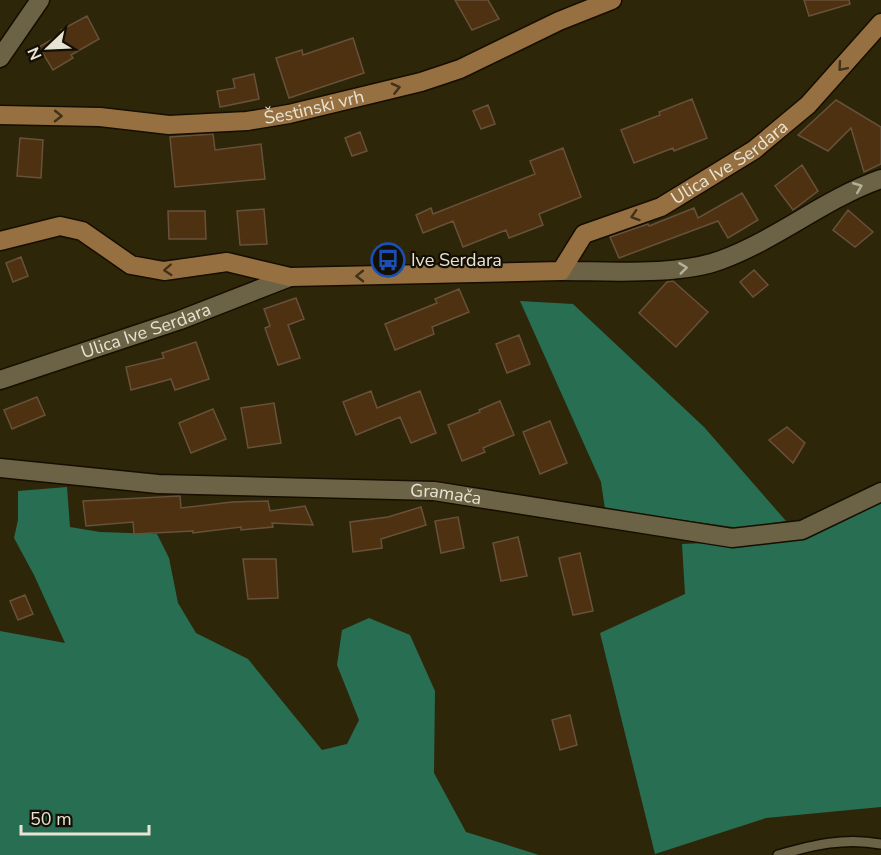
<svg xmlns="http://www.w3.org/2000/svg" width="881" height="855" font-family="'Nunito Sans',sans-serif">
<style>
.forest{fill:#286e53}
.building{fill:#4e3111;stroke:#68513b;stroke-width:1.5}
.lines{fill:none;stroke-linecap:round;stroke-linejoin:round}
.lane-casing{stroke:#160e00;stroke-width:12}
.street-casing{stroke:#160e00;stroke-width:21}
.secondary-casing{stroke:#160e00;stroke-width:21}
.lane{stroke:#6c6346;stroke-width:9}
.street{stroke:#6c6346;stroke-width:18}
.secondary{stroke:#977042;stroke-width:18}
.oneway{stroke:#41311a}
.oneway2{stroke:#b6b09b}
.labels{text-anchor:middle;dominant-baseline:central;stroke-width:4.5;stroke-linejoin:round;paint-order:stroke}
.street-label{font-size:18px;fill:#e8e4d3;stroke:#130f05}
.poi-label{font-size:18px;fill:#e8e4d3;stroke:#130f05;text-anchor:start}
</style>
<rect width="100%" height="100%" fill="#2e2609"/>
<path class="forest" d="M 520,301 L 573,304 L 704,427 L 786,521 L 740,528 L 605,509 L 601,482 Z
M 67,487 L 70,527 L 100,532 L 157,534 L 169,558 L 178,603 L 196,633 L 248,659 L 322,750 L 347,744 L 359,720 L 337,665 L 342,630 L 369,618 L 410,635 L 435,691 L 434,773 L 466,832 L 539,855 L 0,855 L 0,631 L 65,643 L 34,575 L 14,538 L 18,520 L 18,491 Z
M 881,501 L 881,807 L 766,818 L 655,854 L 600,633 L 685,594 L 682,544 L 801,539 Z"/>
<path class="building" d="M 455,0 L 488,0 L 499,19 L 472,30 Z
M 804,0 L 849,0 L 850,4 L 809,16 Z
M 87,16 L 99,39 L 71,55 L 73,58 L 53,70 L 39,47 L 63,33 L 61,30 Z
M 353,38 L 364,73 L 289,98 L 276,58 L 302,50 L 303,55 Z
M 254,74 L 259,99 L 220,107 L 217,91 L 235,88 L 233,79 Z
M 692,99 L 707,138 L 674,151 L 673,148 L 634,163 L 621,130 L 660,115 L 659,112 Z
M 836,100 L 881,127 L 881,164 L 864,172 L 851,128 L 828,151 L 798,135 Z
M 488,105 L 495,124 L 481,129 L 473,111 Z
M 360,132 L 367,151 L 352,156 L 345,138 Z
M 213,134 L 215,150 L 261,144 L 265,179 L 175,187 L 170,137 Z
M 20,138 L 43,140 L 41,178 L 17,176 Z
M 563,148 L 581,197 L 539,214 L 543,225 L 509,238 L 506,230 L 463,247 L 453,221 L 423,233 L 416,215 L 431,208 L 433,214 L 535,174 L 530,161 Z
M 802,165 L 818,191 L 793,210 L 775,186 Z
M 742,193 L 758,220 L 728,238 L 718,221 L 619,258 L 610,237 L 648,224 L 649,226 L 694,208 L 698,218 Z
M 264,209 L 267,244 L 240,245 L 237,211 Z
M 848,210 L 873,232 L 855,247 L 833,230 Z
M 168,211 L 205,211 L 206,239 L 169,239 Z
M 21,257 L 28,276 L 13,282 L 6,263 Z
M 754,270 L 768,285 L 753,297 L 740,282 Z
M 673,281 L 708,312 L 676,347 L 639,313 L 667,282 Z
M 459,289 L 469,312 L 432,327 L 434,334 L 395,350 L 385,324 L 437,303 L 435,299 Z
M 296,298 L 304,319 L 288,325 L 300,358 L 278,365 L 265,328 L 270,326 L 264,309 Z
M 519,335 L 530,364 L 507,373 L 496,344 Z
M 196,342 L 209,379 L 175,390 L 171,379 L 131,390 L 126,367 L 164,358 L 162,353 Z
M 371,391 L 377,408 L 420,391 L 436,433 L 411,443 L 400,417 L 356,435 L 343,402 Z
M 37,397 L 45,415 L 12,429 L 4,410 Z
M 500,401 L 514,435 L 483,448 L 485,452 L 462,461 L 448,425 L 480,412 L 479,410 Z
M 274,403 L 281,443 L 248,448 L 241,408 Z
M 213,409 L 226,439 L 191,453 L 179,423 Z
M 550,421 L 567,463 L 540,474 L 523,432 Z
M 787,427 L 805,443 L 793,463 L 769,440 Z
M 180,496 L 181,508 L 232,502 L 268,501 L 270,511 L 305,506 L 313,525 L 272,523 L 273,527 L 241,530 L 241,527 L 193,533 L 193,531 L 134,534 L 133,522 L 86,526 L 83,501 Z
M 421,507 L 426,525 L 381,539 L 382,548 L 353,552 L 350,522 L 388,517 Z
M 458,517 L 464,548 L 441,553 L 435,521 Z
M 518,537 L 527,576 L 501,581 L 493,543 Z
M 580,553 L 593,611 L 573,615 L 559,558 Z
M 243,559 L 276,559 L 278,598 L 248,599 Z
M 25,595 L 33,614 L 18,620 L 10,601 Z
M 570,715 L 577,745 L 560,750 L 552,720 Z"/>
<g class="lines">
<g class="lane-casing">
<path id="lane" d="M 778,855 C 813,845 845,837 881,844"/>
</g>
<g class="street-casing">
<g id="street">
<path d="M 0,58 L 40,0"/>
<path d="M 561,271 C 608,271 678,276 721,260 C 778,239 824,199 881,179"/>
<path id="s1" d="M 0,380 L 180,320 L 290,277"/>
<path id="s2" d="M 0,468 L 158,484 L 434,491 L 732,538 L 802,530 L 881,492"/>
</g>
</g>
<g class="secondary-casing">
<g id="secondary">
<path id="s3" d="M 0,115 L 100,117 L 169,125 L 247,121 L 289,114 L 421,82 L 460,69 L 559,21 L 612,0"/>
<path id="s4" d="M 0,241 L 60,226 L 82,231 L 131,265 L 164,271 L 227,262 L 290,277 L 561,271 L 584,234 L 661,207 L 754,150 L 808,105 L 881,23"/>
</g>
</g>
<use href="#lane" class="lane"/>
<use href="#street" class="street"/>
<use href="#secondary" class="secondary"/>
</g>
<defs><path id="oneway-chevron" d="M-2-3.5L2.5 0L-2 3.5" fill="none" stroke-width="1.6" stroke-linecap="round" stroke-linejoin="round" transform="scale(1.5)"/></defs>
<g class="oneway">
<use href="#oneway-chevron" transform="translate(842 67) rotate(131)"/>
<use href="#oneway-chevron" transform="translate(396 88) rotate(-14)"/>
<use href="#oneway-chevron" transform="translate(58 116) rotate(1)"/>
<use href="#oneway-chevron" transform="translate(635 216) rotate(162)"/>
<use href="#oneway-chevron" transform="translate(168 270) rotate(177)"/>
<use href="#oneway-chevron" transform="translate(360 276) rotate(179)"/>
</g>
<g class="oneway2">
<use href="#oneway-chevron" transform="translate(858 187) rotate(-22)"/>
<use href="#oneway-chevron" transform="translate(683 268) rotate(-7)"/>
</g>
<defs>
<g id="bus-ring" transform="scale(1.725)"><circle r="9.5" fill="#130f05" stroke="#1a4fb4" stroke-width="1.5"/><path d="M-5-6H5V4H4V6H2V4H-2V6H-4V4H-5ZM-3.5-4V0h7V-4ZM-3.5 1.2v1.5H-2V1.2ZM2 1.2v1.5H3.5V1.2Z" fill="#1a4fb4"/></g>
</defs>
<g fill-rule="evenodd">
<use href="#bus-ring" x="388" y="260"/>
</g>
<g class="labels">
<g class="street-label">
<text stroke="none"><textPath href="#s3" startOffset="316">Šestinski vrh</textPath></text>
<text stroke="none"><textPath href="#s4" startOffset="784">Ulica Ive Serdara</textPath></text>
<text stroke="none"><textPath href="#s1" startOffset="154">Ulica Ive Serdara</textPath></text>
<text stroke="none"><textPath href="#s2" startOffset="447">Gramača</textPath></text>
</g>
<g class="poi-label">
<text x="411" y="260">Ive Serdara</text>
</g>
</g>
<g transform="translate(48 48) rotate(247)" stroke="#130f05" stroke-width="4.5" paint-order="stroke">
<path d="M0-4.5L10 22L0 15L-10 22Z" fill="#e8e4d3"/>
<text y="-9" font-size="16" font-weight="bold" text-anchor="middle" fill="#e8e4d3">N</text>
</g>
<path d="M21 825v9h128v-9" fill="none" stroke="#e8e4d3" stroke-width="3"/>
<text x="30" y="825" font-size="18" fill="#e8e4d3" stroke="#130f05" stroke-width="4.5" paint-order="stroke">50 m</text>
</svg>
